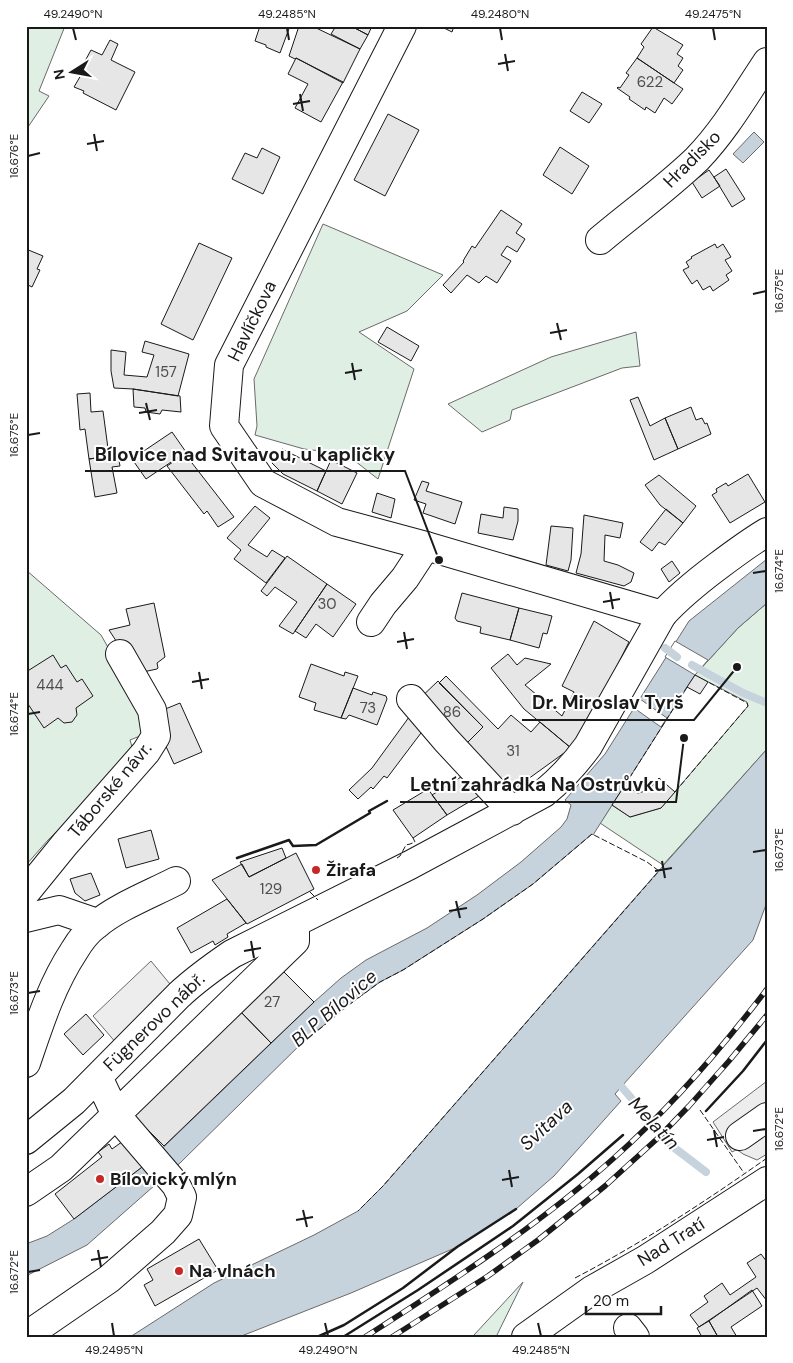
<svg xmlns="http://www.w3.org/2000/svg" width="793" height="1363" font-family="'DM Sans',sans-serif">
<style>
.green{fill:#e0efe3;stroke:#6a6a6a}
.parking{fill:#ededed;stroke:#6a6a6a}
.water{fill:#c6d2dc;stroke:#6a6a6a}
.pier{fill:#fff;stroke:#6a6a6a}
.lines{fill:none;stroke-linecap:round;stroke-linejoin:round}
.stream{stroke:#c6d2dc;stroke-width:8}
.building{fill:#e6e6e6;stroke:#1a1a1a}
.minor-casing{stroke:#1a1a1a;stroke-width:30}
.major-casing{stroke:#1a1a1a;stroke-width:30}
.minor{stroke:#fff;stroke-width:28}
.major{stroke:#fff;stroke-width:28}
.rail-casing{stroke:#1a1a1a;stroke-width:5.5}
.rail{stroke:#fff;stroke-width:4;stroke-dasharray:11;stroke-linecap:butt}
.fence{stroke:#1a1a1a;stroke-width:1;stroke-dasharray:6 2.5;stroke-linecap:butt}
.wall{stroke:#1a1a1a;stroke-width:2.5}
.ticks{fill:none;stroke:#1a1a1a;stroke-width:2}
.poi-dot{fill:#c62828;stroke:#fff;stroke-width:2}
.labels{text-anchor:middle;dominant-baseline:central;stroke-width:4;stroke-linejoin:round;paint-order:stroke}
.number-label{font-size:15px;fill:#4d4d4d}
.street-label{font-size:18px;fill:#1a1a1a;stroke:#fff}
.poi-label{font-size:18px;font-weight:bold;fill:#1a1a1a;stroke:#fff;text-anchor:start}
.water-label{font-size:19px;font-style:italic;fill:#1a1a1a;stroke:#fff}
.leader{fill:none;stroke:#1a1a1a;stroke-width:2}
.callout-dot{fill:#1a1a1a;stroke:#fff;stroke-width:2}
.callout-label{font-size:19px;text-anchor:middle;font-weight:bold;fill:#1a1a1a;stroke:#fff;stroke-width:4;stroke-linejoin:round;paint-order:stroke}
.neatline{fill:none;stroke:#1a1a1a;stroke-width:2}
.ticks-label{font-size:12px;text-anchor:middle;fill:#1a1a1a}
</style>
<rect width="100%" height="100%" fill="#fff"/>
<path class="green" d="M 26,26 L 65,26 L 39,91 L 49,96 L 26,130 Z
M 323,224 L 443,275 L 407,311 L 359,332 L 414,369 L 378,479 L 346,454 L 304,449 L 255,435 L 257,426 L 254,379 Z
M 636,332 L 640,366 L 622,368 L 512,410 L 510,420 L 482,432 L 448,404 L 551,357 Z
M 26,570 L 101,635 L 146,714 L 145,734 L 130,740 L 133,750 L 130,759 L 48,840 L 26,865 Z
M 767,603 L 767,749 L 663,865 L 600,823 L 612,805 L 630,817 L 661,808 L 748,706 L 747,702 L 695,675 L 738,628 Z
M 523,1282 L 496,1337 L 472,1337 L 474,1335 Z"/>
<path class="parking" d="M 151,961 L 179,995 L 123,1051 L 93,1016 Z
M 767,1081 L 767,1154 L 757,1160 L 743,1154 L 739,1151 L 736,1150 L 732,1152 L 713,1122 Z"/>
<path class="water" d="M 754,132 L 764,142 L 743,163 L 733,154 Z
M 767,559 L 767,603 L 738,628 L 695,675 L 593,835 L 592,834 L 533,884 L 483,919 L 403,970 L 380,982 L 354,1001 L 304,1041 L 180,1163 L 87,1245 L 26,1276 L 26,1244 L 47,1236 L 74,1219 L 146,1164 L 314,1002 L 341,978 L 366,960 L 427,928 L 477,895 L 521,862 L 561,827 L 567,819 L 571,805 L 565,800 L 605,754 L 689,621 Z
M 767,749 L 767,902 L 753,940 L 622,1086 L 615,1094 L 621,1101 L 554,1176 L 516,1209 L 457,1247 L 351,1293 L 239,1337 L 130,1337 L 214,1283 L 314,1235 L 358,1211 L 383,1186 L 662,867 Z"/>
<path class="pier" d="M 675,641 L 708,660 L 695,675 L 665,657 Z
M 640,699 L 667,718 L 661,727 L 634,708 Z"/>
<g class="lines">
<path class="stream" d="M 665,648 L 677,657
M 692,665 L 743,693 L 767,703
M 615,1079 L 672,1146 L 706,1172"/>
</g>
<path class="building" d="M 260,26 L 290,26 L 280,53 L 266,47 L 266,45 L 255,41 Z
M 299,26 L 312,26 L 360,49 L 343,83 L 296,58 L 295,59 L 289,56 Z
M 336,26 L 351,26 L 368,35 L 360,49 L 331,34 Z
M 351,26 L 372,26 L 368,35 Z
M 440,26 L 454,26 L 452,32 Z
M 653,27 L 683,45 L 677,54 L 683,58 L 678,66 L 683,70 L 674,83 L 637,58 L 644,47 L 641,44 Z
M 110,40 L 118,44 L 111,60 L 135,72 L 116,110 L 83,93 L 84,91 L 74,87 L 88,63 L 85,61 L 91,50 L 102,55 Z
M 296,58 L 343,82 L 321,122 L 295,108 L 308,84 L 288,74 Z
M 637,58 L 683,89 L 672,104 L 664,98 L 655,113 L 646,107 L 645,110 L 629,99 L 630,97 L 617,88 L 618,87 L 620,88 L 629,75 L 626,73 Z
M 582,92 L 602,104 L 589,123 L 570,111 Z
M 388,114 L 419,130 L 385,196 L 354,180 Z
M 560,147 L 589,166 L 572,194 L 543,175 Z
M 262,148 L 280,157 L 263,194 L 232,179 L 245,153 L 257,158 Z
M 726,169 L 745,199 L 732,207 L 714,177 Z
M 709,170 L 720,186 L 702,198 L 692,182 Z
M 501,210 L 522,224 L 516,233 L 525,239 L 517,252 L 507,246 L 501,255 L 511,261 L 497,283 L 486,276 L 479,283 L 467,275 L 451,293 L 443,285 L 464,262 L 463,261 L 472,246 L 475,248 Z
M 199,243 L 232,258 L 193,340 L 161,324 Z
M 715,244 L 717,248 L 723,244 L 731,257 L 725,260 L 732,271 L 726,275 L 729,280 L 713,291 L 710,286 L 703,290 L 697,280 L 692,284 L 683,270 L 689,267 L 686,262 L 692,258 L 691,257 Z
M 26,249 L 43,256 L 37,269 L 40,270 L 32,287 L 26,284 Z
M 387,327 L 419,346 L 411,361 L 378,342 Z
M 145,341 L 189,354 L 178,396 L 133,389 L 114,388 L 111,371 L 111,350 L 126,352 L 124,375 L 147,377 L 154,355 L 142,352 Z
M 133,389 L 180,396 L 181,412 L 162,410 L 160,414 L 146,412 L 145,408 L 134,407 Z
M 90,393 L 91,412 L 103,411 L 109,456 L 89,459 L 85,429 L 80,430 L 77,394 Z
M 638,397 L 650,426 L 665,418 L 678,449 L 654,460 L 630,400 Z
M 691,407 L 696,420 L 702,418 L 705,424 L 707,423 L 711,434 L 678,449 L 665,418 Z
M 172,432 L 186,452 L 146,479 L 132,459 Z
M 282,449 L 326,471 L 317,491 L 283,474 L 272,463 Z
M 185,454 L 234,517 L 218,527 L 207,511 L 204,514 L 167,466 Z
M 118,455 L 120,466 L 112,467 L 117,493 L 95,497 L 89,459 Z
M 331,460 L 357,473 L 342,504 L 317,491 Z
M 748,474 L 765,502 L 730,523 L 712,495 L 717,492 L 716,489 L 726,483 L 728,486 Z
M 659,475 L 696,506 L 683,523 L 660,505 L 645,485 Z
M 422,481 L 429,483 L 426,491 L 462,502 L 455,524 L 423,513 L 426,504 L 414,500 Z
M 377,493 L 395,499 L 391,518 L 372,512 Z
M 255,506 L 270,518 L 248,545 L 267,557 L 272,550 L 285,558 L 266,583 L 234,559 L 241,550 L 227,538 Z
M 504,507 L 518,509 L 518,521 L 513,540 L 478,533 L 481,514 L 503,518 Z
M 666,509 L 683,523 L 665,545 L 659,542 L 652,551 L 640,542 Z
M 584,515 L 623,523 L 620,538 L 605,535 L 604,561 L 618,565 L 634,573 L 631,582 L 624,586 L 576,573 L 581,554 Z
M 551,526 L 573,528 L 571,560 L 568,571 L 546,565 Z
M 287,556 L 327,584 L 293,634 L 279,626 L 297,602 L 275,587 L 267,596 L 261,591 Z
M 672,561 L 680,573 L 669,582 L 661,569 Z
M 327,584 L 356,604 L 333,637 L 316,624 L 306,638 L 295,631 Z
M 462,593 L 519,608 L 510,640 L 480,633 L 481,627 L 457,621 L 455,618 Z
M 154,603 L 165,657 L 157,663 L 158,668 L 157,669 L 143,672 L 138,663 L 135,651 L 124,653 L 109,630 L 130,625 L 126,609 Z
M 519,608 L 552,616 L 547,634 L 543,633 L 539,648 L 510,640 Z
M 594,621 L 629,642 L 603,694 L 571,748 L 524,709 L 491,668 L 508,654 L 517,665 L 525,658 L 551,664 L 525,685 L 562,716 L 574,692 L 562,686 Z
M 53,655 L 61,668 L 66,665 L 77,682 L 82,679 L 93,696 L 76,708 L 77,715 L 72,722 L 64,723 L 58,718 L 44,728 L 26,701 L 26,672 Z
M 311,664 L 344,676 L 345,672 L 358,676 L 341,718 L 314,710 L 316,703 L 299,697 Z
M 695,675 L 708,682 L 700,694 L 687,687 Z
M 446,676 L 498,729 L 511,715 L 531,732 L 540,722 L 571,748 L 517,787 L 497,784 L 462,748 L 483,727 L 439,683 Z
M 438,681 L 483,727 L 462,748 L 417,701 Z
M 353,688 L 372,695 L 373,692 L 386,696 L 387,699 L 377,725 L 349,715 L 346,719 L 341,718 Z
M 180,703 L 202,752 L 174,764 L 158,729 L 158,712 Z
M 412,713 L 427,725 L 387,778 L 384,776 L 373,789 L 371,787 L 358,799 L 349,790 L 372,768 Z
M 464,775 L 479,796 L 447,815 L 432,795 Z
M 659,778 L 675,792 L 661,808 L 630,817 L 612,805 L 625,785 L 638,793 L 649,790 Z
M 428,789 L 447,815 L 413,838 L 393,810 Z
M 151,830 L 159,859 L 126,868 L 118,839 Z
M 282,848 L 286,858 L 249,877 L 240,862 Z
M 296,853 L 314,889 L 247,924 L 212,880 L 242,864 L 249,877 Z
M 91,873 L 100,895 L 85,901 L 75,893 L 70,879 Z
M 227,899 L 246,923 L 227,934 L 228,937 L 215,945 L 213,941 L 191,953 L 177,928 Z
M 280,968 L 314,1002 L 271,1043 L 238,1009 Z
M 238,1009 L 271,1043 L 164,1146 L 131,1113 Z
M 86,1014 L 104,1035 L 83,1055 L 64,1034 Z
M 126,1139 L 146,1164 L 74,1219 L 55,1194 L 102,1157 L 98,1152 L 109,1144 L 112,1149 Z
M 199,1239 L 218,1270 L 155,1306 L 144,1285 L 153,1280 L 147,1269 Z
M 761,1254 L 767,1262 L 767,1301 L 757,1288 L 699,1327 L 690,1315 L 708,1302 L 704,1296 L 722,1283 L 730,1295 L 756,1277 L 747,1263 Z
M 752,1290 L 762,1306 L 731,1327 L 737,1337 L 718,1337 L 709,1321 Z
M 709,1321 L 718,1337 L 702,1337 L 697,1328 Z"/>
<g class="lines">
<g class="minor-casing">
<path id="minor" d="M 600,240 C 632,213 667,188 697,159 C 725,130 745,95 767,62
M 371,622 L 383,604 L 405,578 L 426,546
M 411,699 L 446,740 L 512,811
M 26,892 L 65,844 L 146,752 L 156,736 L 152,710 L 120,654
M 26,918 L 59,910 L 97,923
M 26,1063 C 39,1025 51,986 74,951 C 80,941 86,932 96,925 C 117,907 151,894 176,881
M 740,1136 L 767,1117
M 26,1140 L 74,1101 L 179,995 C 196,979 213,967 232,954 L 410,865 L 544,793 C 561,779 575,764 588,746 L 662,615
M 26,1192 L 61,1168 L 295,941 L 295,923
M 628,1328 L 635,1337
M 26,1336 L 109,1279 L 163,1232 L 178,1215 L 182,1197 L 176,1185 L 116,1115 L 98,1077
M 526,1337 L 592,1290 L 645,1260 L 767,1181"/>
</g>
<g class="major-casing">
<path id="major" d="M 402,26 L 229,365 L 224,426 L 263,483 L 337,522 L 426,546 L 662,615 C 679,596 698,581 718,566 C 734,554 750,542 767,532"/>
</g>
<use href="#minor" class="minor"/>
<use href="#major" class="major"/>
<g class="rail-casing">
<path id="rail" d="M 365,1337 C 451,1282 538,1226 614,1158 C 670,1108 722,1048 767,989
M 392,1337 L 488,1276 L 538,1240 L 605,1186 L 658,1138 L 689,1106 L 729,1061 L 767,1015"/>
</g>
<use href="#rail" class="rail"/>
<path class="fence" d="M 625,785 L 687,687
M 675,792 L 748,706 L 747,703 L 708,682
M 397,858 L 400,856 L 406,845 L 410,844 L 415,842 L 413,838
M 310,892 L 318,900
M 305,1041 L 354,1001 L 380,982 L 403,970 L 483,919 L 533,884 L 592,834 L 647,862 L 659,871 L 383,1186 L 358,1211
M 700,1110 L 744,1173
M 575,1278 C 642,1243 706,1201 767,1158"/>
<path class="wall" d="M 237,858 L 289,840 L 293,846 L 316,845 L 370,813 L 369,811 L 387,801
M 706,1111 L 743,1071 L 767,1040
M 317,1337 L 344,1325 L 403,1288 L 457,1247 L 516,1209
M 343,1337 L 418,1290 L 513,1226 L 578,1174 L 623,1135"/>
</g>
<path class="ticks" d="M 73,28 L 76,40M 287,28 L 289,40M 500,28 L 502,40M 713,28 L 715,40M 505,54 L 508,71M 498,64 L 515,61M 300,94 L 303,111M 293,104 L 310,101M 94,134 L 97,151M 87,144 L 104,141M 28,156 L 40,153M 753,294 L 766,291M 557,323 L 561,340M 550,333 L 567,330M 352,363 L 355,380M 345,373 L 362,370M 146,403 L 150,420M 139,413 L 157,410M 28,435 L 40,433M 753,573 L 766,571M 610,592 L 613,609M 603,602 L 620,599M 404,632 L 407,649M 397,642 L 414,639M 199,672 L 202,689M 192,682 L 209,679M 28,714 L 40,712M 753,852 L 766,850M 662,861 L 665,878M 655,871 L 672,868M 456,901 L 460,918M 449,911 L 467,908M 251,941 L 254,958M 244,951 L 261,948M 28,993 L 40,991M 714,1130 L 717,1147M 753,1131 L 766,1129M 707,1140 L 724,1137M 509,1170 L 512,1187M 502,1180 L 519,1177M 303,1210 L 307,1227M 296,1220 L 313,1217M 98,1250 L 101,1267M 91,1260 L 108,1257M 28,1272 L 40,1270M 112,1323 L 114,1336M 325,1323 L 328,1336M 538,1323 L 541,1336"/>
<g class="poi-dot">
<circle cx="316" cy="870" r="5"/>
<circle cx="100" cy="1179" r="5"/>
<circle cx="179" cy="1271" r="5"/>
</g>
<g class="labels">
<g class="number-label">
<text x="650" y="82">622</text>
<text x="166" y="372">157</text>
<text x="327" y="604">30</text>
<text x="50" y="685">444</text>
<text x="368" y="708">73</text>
<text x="452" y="712">86</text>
<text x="513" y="751">31</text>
<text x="271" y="889">129</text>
<text x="272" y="1002">27</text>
</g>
<g class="street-label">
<text transform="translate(692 159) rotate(-45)">Hradisko</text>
<text transform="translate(252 321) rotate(-64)">Havlíčkova</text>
<text transform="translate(110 790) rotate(-50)">Táborské návr.</text>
<text transform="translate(154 1022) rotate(-44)">Fügnerovo nábř.</text>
<text transform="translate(671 1242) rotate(-32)">Nad Tratí</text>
</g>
<g class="poi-label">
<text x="326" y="870">Žirafa</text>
<text x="110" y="1179">Bílovický mlýn</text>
<text x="189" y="1271">Na vlnách</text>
</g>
<g class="water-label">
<text transform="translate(334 1008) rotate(-41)">BLP Bílovice</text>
<text transform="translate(654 1123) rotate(47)">Melatín</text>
<text transform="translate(546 1125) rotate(-43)">Svitava</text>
</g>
</g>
<path class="leader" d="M439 560L405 471H85M737 667L694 720H522M684 738L676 802H400"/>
<g class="callout-dot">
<circle cx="439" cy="560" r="5"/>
<circle cx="737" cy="667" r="5"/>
<circle cx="684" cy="738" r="5"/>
</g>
<g class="callout-label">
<text x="245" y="461">Bílovice nad Svitavou, u kapličky</text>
<text x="608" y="709">Dr. Miroslav Tyrš</text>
<text x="538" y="791">Letní zahrádka Na Ostrůvku</text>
</g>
<rect width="793" height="1363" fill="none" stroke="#ffffff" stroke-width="55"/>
<g transform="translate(72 72) rotate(259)" stroke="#ffffff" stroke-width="4" paint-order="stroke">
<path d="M0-4L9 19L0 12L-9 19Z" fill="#1a1a1a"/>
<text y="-8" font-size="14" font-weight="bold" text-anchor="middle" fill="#1a1a1a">N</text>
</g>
<path d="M586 1306v8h75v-8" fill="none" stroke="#1a1a1a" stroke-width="2.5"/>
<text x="593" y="1306" font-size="15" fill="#1a1a1a" stroke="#ffffff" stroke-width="4" paint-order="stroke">20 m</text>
<rect x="28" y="28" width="738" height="1308" class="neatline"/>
<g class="ticks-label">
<text x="73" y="18">49.2490°N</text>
<text x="287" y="18">49.2485°N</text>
<text x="500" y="18">49.2480°N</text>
<text x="713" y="18">49.2475°N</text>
<text transform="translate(14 156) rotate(-90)" y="4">16.676°E</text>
<text transform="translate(779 291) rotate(-90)" y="4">16.675°E</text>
<text transform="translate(14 435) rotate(-90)" y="4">16.675°E</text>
<text transform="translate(779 571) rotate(-90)" y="4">16.674°E</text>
<text transform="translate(14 714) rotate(-90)" y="4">16.674°E</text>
<text transform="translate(779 850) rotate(-90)" y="4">16.673°E</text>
<text transform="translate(14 993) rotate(-90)" y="4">16.673°E</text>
<text transform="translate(779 1129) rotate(-90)" y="4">16.672°E</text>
<text transform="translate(14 1272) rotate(-90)" y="4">16.672°E</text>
<text x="114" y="1354">49.2495°N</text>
<text x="328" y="1354">49.2490°N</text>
<text x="541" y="1354">49.2485°N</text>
</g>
</svg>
